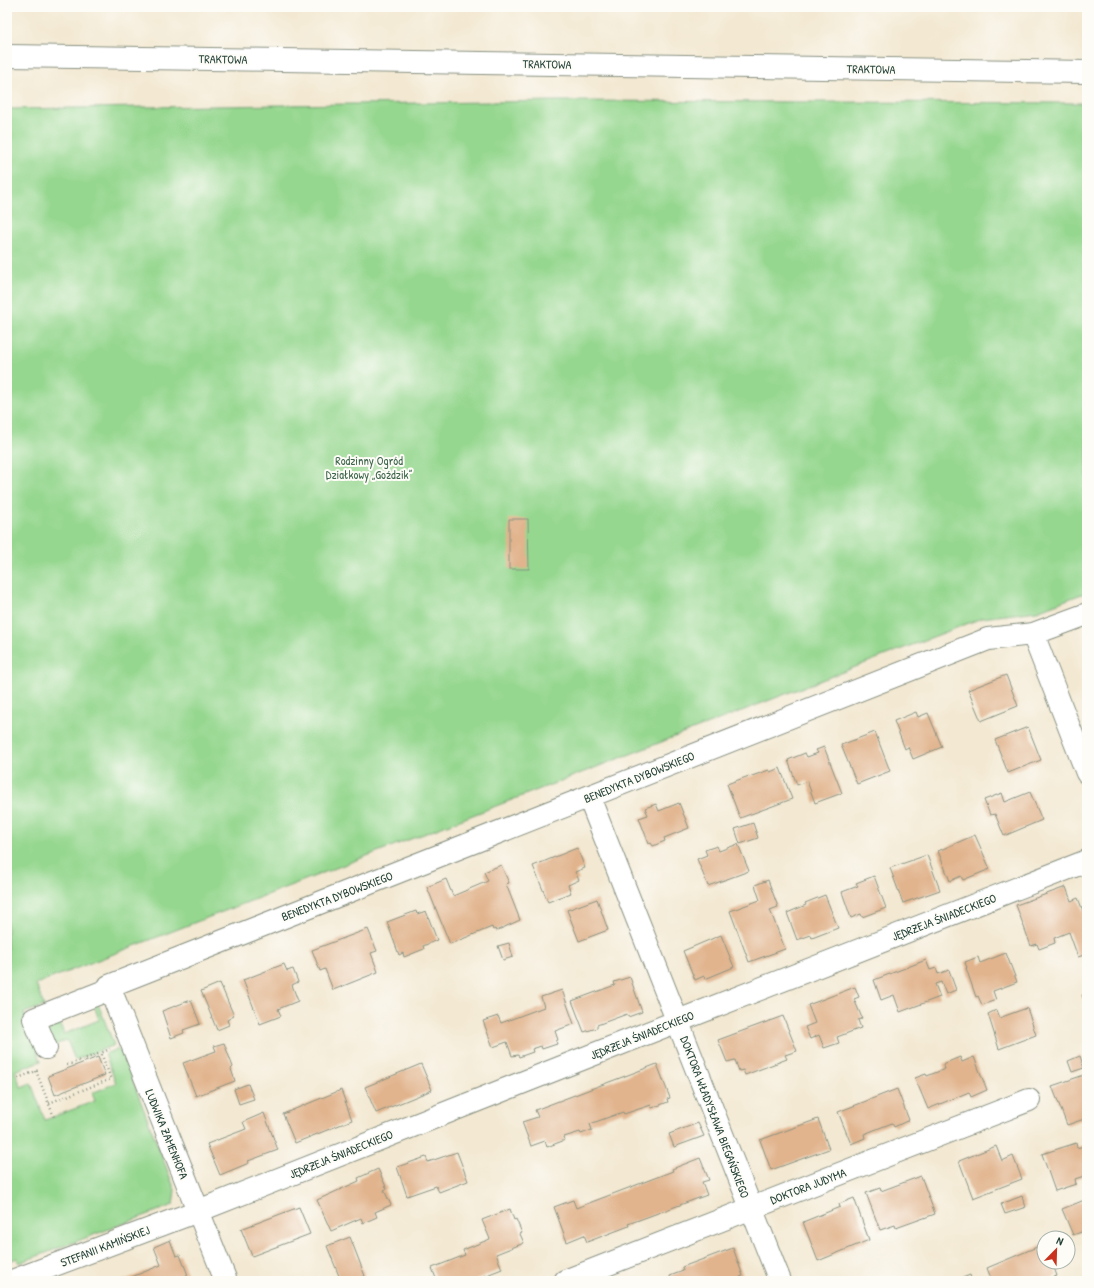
<svg xmlns="http://www.w3.org/2000/svg" width="1094" height="1288" font-family="'Patrick Hand',sans-serif">
<style>
.green{fill:#95d78f;stroke:#5a8a62}
.building{fill:#e1b48d}
.lines{fill:none;stroke-linecap:round;stroke-linejoin:round}
.minor-casing{stroke:#899282;stroke-width:24}
.major-casing{stroke:#899282;stroke-width:24}
.path{stroke:#899282;stroke-width:2.5;stroke-dasharray:1 3;stroke-linecap:butt}
.minor{stroke:#fff;stroke-width:22}
.major{stroke:#fff;stroke-width:22}
.labels{text-anchor:middle;dominant-baseline:central;stroke-width:4;stroke-linejoin:round;paint-order:stroke}
.street-label{font-size:12px;fill:#1f3d34;stroke:#fdfcf7}
.park-label{font-size:12px;fill:#3c644b;stroke:#fdfcf7}
</style>
<rect width="100%" height="100%" fill="#fdfcf7"/>
<filter id="ink" filterUnits="userSpaceOnUse"><feTurbulence type="fractalNoise" baseFrequency=".025" numOctaves="2"/><feDisplacementMap in="SourceGraphic" scale="8" xChannelSelector="R" yChannelSelector="G"/><feConvolveMatrix kernelMatrix="1 2 1 2 8 2 1 2 1" color-interpolation-filters="sRGB"/></filter>
<filter id="wash" filterUnits="userSpaceOnUse"><feTurbulence type="fractalNoise" baseFrequency=".012" numOctaves="4" result="noise"/><feDisplacementMap in="SourceGraphic" scale="16" xChannelSelector="R" yChannelSelector="G"/><feGaussianBlur stdDeviation="0.9" result="paint"/><feColorMatrix in="noise" values="0 0 0 0 0 0 0 0 0 0 0 0 0 0 0 0 0 1.4 0 .05"/><feComposite in="paint" operator="in"/></filter>
<g filter="url(#wash)">
<rect width="100%" height="100%" fill="#f3e8d1"/>
<path class="green" d="M 560,101 L 1087,103 L 1087,592 L 1037,611 L 982,618 L 36,984 L 44,1006 L 24,1013 L 39,1050 L 37,1051 L 41,1061 L 15,1071 L 21,1087 L 31,1083 L 45,1120 L 95,1101 L 92,1093 L 116,1083 L 105,1054 L 117,1049 L 122,1053 L 175,1190 L 173,1205 L 19,1263 L 17,1258 L 7,1262 L 7,109 Z
M 97,1001 L 114,1045 L 75,1060 L 67,1040 L 52,1046 L 47,1025 L 57,1016 L 64,1034 L 99,1020 L 93,1002 Z"/>
<g id="blocks">
<path class="building" d="M 509,519 L 528,519 L 529,569 L 509,569 Z
M 1006,675 L 1018,706 L 981,721 L 968,690 Z
M 916,712 L 918,717 L 928,713 L 942,747 L 913,759 L 908,747 L 905,749 L 894,721 Z
M 1028,727 L 1041,760 L 1008,773 L 995,740 Z
M 875,732 L 890,771 L 857,784 L 841,745 Z
M 824,747 L 842,793 L 815,803 L 807,781 L 797,785 L 788,760 L 805,753 L 807,757 L 818,753 L 816,750 Z
M 780,768 L 792,799 L 740,818 L 727,784 L 749,776 L 749,777 L 769,770 L 770,772 Z
M 1030,792 L 1042,820 L 1004,836 L 995,814 L 990,815 L 984,800 L 1002,793 L 1005,802 Z
M 679,803 L 689,828 L 664,838 L 665,841 L 653,846 L 651,843 L 649,844 L 639,818 L 648,815 L 645,808 L 656,804 L 659,811 Z
M 753,823 L 758,838 L 740,844 L 735,829 Z
M 975,835 L 990,869 L 963,880 L 961,876 L 950,881 L 938,851 Z
M 738,844 L 749,871 L 708,886 L 697,859 L 707,855 L 705,850 L 717,846 L 719,851 Z
M 577,848 L 585,868 L 575,872 L 579,880 L 568,885 L 571,893 L 548,902 L 533,866 Z
M 927,855 L 940,890 L 903,903 L 890,868 Z
M 501,865 L 509,883 L 506,884 L 520,920 L 496,931 L 495,929 L 493,930 L 492,927 L 450,944 L 427,887 L 446,879 L 453,896 L 488,881 L 484,872 Z
M 874,876 L 886,908 L 862,917 L 861,914 L 851,918 L 842,892 L 858,886 L 856,883 Z
M 768,880 L 778,907 L 770,910 L 785,949 L 749,962 L 730,911 L 760,900 L 755,885 Z
M 1066,887 L 1071,901 L 1078,898 L 1083,911 L 1087,909 L 1087,954 L 1078,957 L 1069,932 L 1054,938 L 1055,943 L 1039,949 L 1037,944 L 1031,946 L 1016,905 Z
M 825,895 L 838,928 L 812,938 L 811,935 L 797,940 L 787,913 L 806,905 L 805,903 Z
M 597,899 L 608,930 L 579,941 L 567,910 Z
M 416,911 L 417,914 L 426,911 L 437,940 L 423,946 L 424,949 L 404,957 L 403,953 L 399,955 L 387,922 Z
M 368,929 L 377,951 L 371,953 L 378,972 L 333,990 L 325,969 L 320,971 L 312,950 Z
M 721,935 L 734,967 L 705,979 L 704,976 L 695,980 L 683,951 Z
M 509,943 L 513,957 L 503,960 L 498,946 Z
M 1006,953 L 1017,982 L 993,991 L 996,1000 L 982,1005 L 978,996 L 976,997 L 966,968 L 967,968 L 965,962 L 978,957 L 980,963 Z
M 926,960 L 930,970 L 936,968 L 938,974 L 949,970 L 956,990 L 946,994 L 941,982 L 935,984 L 940,997 L 900,1012 L 894,995 L 881,1000 L 874,980 Z
M 284,964 L 287,971 L 293,969 L 298,982 L 292,985 L 298,1001 L 278,1009 L 281,1016 L 260,1024 L 243,980 Z
M 630,977 L 642,1012 L 628,1017 L 627,1014 L 597,1025 L 597,1028 L 584,1032 L 572,1001 L 615,985 L 614,982 Z
M 220,983 L 234,1016 L 227,1020 L 229,1025 L 217,1030 L 201,991 Z
M 855,987 L 859,997 L 854,999 L 862,1018 L 858,1020 L 861,1028 L 837,1037 L 839,1043 L 824,1048 L 819,1035 L 810,1039 L 805,1027 L 815,1023 L 808,1005 Z
M 562,990 L 574,1024 L 555,1031 L 558,1040 L 556,1041 L 557,1044 L 542,1049 L 541,1046 L 532,1049 L 533,1052 L 519,1057 L 518,1055 L 512,1056 L 507,1042 L 493,1047 L 483,1021 L 498,1016 L 501,1023 L 544,1007 L 541,997 Z
M 1087,993 L 1087,1008 L 1082,995 Z
M 191,1000 L 200,1024 L 183,1030 L 184,1033 L 171,1038 L 162,1011 Z
M 1027,1008 L 1036,1035 L 999,1049 L 988,1014 L 996,1010 L 999,1018 Z
M 783,1016 L 797,1051 L 785,1055 L 787,1059 L 745,1075 L 743,1070 L 739,1071 L 735,1060 L 727,1062 L 718,1040 Z
M 224,1043 L 233,1067 L 231,1069 L 235,1081 L 196,1096 L 183,1063 L 216,1051 L 214,1046 Z
M 1080,1056 L 1084,1068 L 1072,1072 L 1068,1061 Z
M 98,1057 L 105,1075 L 55,1095 L 48,1076 Z
M 960,1057 L 962,1062 L 974,1057 L 987,1090 L 971,1097 L 969,1092 L 928,1109 L 915,1078 L 926,1074 L 927,1076 L 945,1069 L 943,1064 Z
M 421,1064 L 432,1090 L 376,1113 L 365,1087 Z
M 657,1064 L 670,1098 L 667,1099 L 668,1102 L 652,1108 L 651,1105 L 624,1114 L 623,1112 L 590,1124 L 592,1130 L 581,1134 L 580,1132 L 564,1137 L 565,1140 L 547,1147 L 545,1141 L 531,1146 L 522,1122 L 538,1117 L 535,1110 Z
M 1087,1074 L 1087,1103 L 1084,1104 L 1087,1114 L 1087,1118 L 1067,1125 L 1052,1086 Z
M 248,1084 L 254,1099 L 239,1104 L 234,1089 Z
M 897,1089 L 909,1120 L 894,1127 L 892,1123 L 864,1134 L 865,1138 L 851,1144 L 838,1112 Z
M 341,1090 L 352,1120 L 295,1143 L 283,1114 Z
M 264,1113 L 278,1150 L 248,1161 L 249,1163 L 220,1175 L 207,1144 L 246,1129 L 243,1122 Z
M 818,1119 L 829,1149 L 771,1170 L 760,1140 Z
M 698,1123 L 704,1136 L 674,1147 L 669,1134 Z
M 1076,1143 L 1077,1148 L 1087,1145 L 1087,1175 L 1075,1179 L 1076,1184 L 1055,1191 L 1042,1154 Z
M 996,1146 L 1002,1161 L 1013,1156 L 1022,1179 L 973,1198 L 959,1161 Z
M 457,1152 L 468,1181 L 439,1192 L 436,1186 L 407,1196 L 397,1167 L 426,1157 L 428,1162 Z
M 700,1158 L 709,1180 L 702,1182 L 707,1195 L 628,1224 L 629,1226 L 587,1242 L 584,1235 L 567,1242 L 554,1207 L 573,1200 L 576,1208 L 673,1171 L 672,1169 Z
M 378,1169 L 387,1189 L 384,1190 L 391,1205 L 375,1212 L 377,1217 L 363,1223 L 361,1218 L 331,1231 L 317,1200 L 359,1181 L 358,1178 Z
M 921,1176 L 935,1214 L 896,1228 L 895,1225 L 880,1230 L 866,1193 L 880,1188 L 881,1191 Z
M 1022,1196 L 1026,1207 L 1005,1214 L 1001,1204 Z
M 854,1198 L 869,1240 L 818,1261 L 803,1222 L 840,1207 L 839,1204 Z
M 1087,1199 L 1087,1230 L 1073,1235 L 1062,1209 Z
M 299,1207 L 310,1234 L 252,1256 L 241,1229 Z
M 510,1209 L 514,1220 L 516,1219 L 522,1233 L 520,1234 L 524,1243 L 496,1254 L 502,1269 L 474,1280 L 475,1281 L 437,1281 L 432,1268 L 465,1255 L 463,1250 L 490,1239 L 482,1220 Z
M 350,1237 L 365,1276 L 354,1281 L 341,1281 L 327,1246 Z
M 170,1240 L 176,1256 L 180,1255 L 188,1275 L 184,1277 L 186,1281 L 122,1281 L 161,1265 L 154,1247 Z
M 1044,1244 L 1044,1262 L 1052,1262 L 1057,1276 L 1044,1281 L 992,1281 L 987,1268 Z
M 733,1248 L 743,1276 L 740,1277 L 741,1281 L 671,1281 L 670,1276 L 683,1271 L 682,1267 Z
M 970,1275 L 972,1281 L 955,1281 Z"/>
</g>
</g>
<g filter="url(#ink)">
<use href="#blocks" fill-opacity="0" stroke="#899282" stroke-width="1"/>
<g class="lines">
<g class="minor-casing">
<path id="minor" d="M 1033,634 L 1087,773
M 589,797 L 780,1281
M 46,1048 L 34,1019 L 110,989
M 12,1281 L 198,1211 L 678,1021 L 1087,861
M 226,1281 L 109,986 L 988,639 L 1033,634 L 1087,614
M 565,1281 L 1029,1100"/>
</g>
<g class="major-casing">
<path id="major" d="M 7,56 L 1087,72"/>
</g>
<path class="path" d="M 67,1065 L 101,1053
M 36,1071 L 54,1117
M 18,1078 L 39,1070
M 49,1103 L 111,1079 L 101,1053 L 110,1049"/>
<use href="#minor" class="minor"/>
<use href="#major" class="major"/>
</g>
</g>
<g class="labels">
<g class="street-label">
<text transform="translate(223 59) rotate(1)">TRAKTOWA</text>
<text transform="translate(547 64) rotate(1)">TRAKTOWA</text>
<text transform="translate(871 69) rotate(1)">TRAKTOWA</text>
<text transform="translate(639 777) rotate(-22)">BENEDYKTA DYBOWSKIEGO</text>
<text transform="translate(337 896) rotate(-21)">BENEDYKTA DYBOWSKIEGO</text>
<text transform="translate(944 917) rotate(-21)">JĘDRZEJA ŚNIADECKIEGO</text>
<text transform="translate(642 1035) rotate(-22)">JĘDRZEJA ŚNIADECKIEGO</text>
<text transform="translate(715 1117) rotate(69)">DOKTORA WŁADYSŁAWA BIEGAŃSKIEGO</text>
<text transform="translate(167 1134) rotate(68)">LUDWIKA ZAMENHOFA</text>
<text transform="translate(341 1154) rotate(-22)">JĘDRZEJA ŚNIADECKIEGO</text>
<text transform="translate(808 1186) rotate(-21)">DOKTORA JUDYMA</text>
<text transform="translate(105 1246) rotate(-21)">STEFANII KAMIŃSKIEJ</text>
</g>
<g class="park-label">
<text x="369" y="460">Rodzinny Ogród<tspan x="369" dy="14">Działkowy „Goździk”</tspan></text>
</g>
</g>
<rect width="1094" height="1288" fill="none" stroke="#fdfcf7" stroke-width="24"/>
<g transform="translate(1056 1250) rotate(23)"><circle r="19" fill="#fdfcf7" stroke="#a4b0a9"/>
<path d="M0-3L7 15L0 10L-7 15Z" fill="#c8321e"/>
<text y="-6" font-size="11" font-weight="bold" text-anchor="middle" fill="#1f3d34">N</text>
</g>
</svg>
